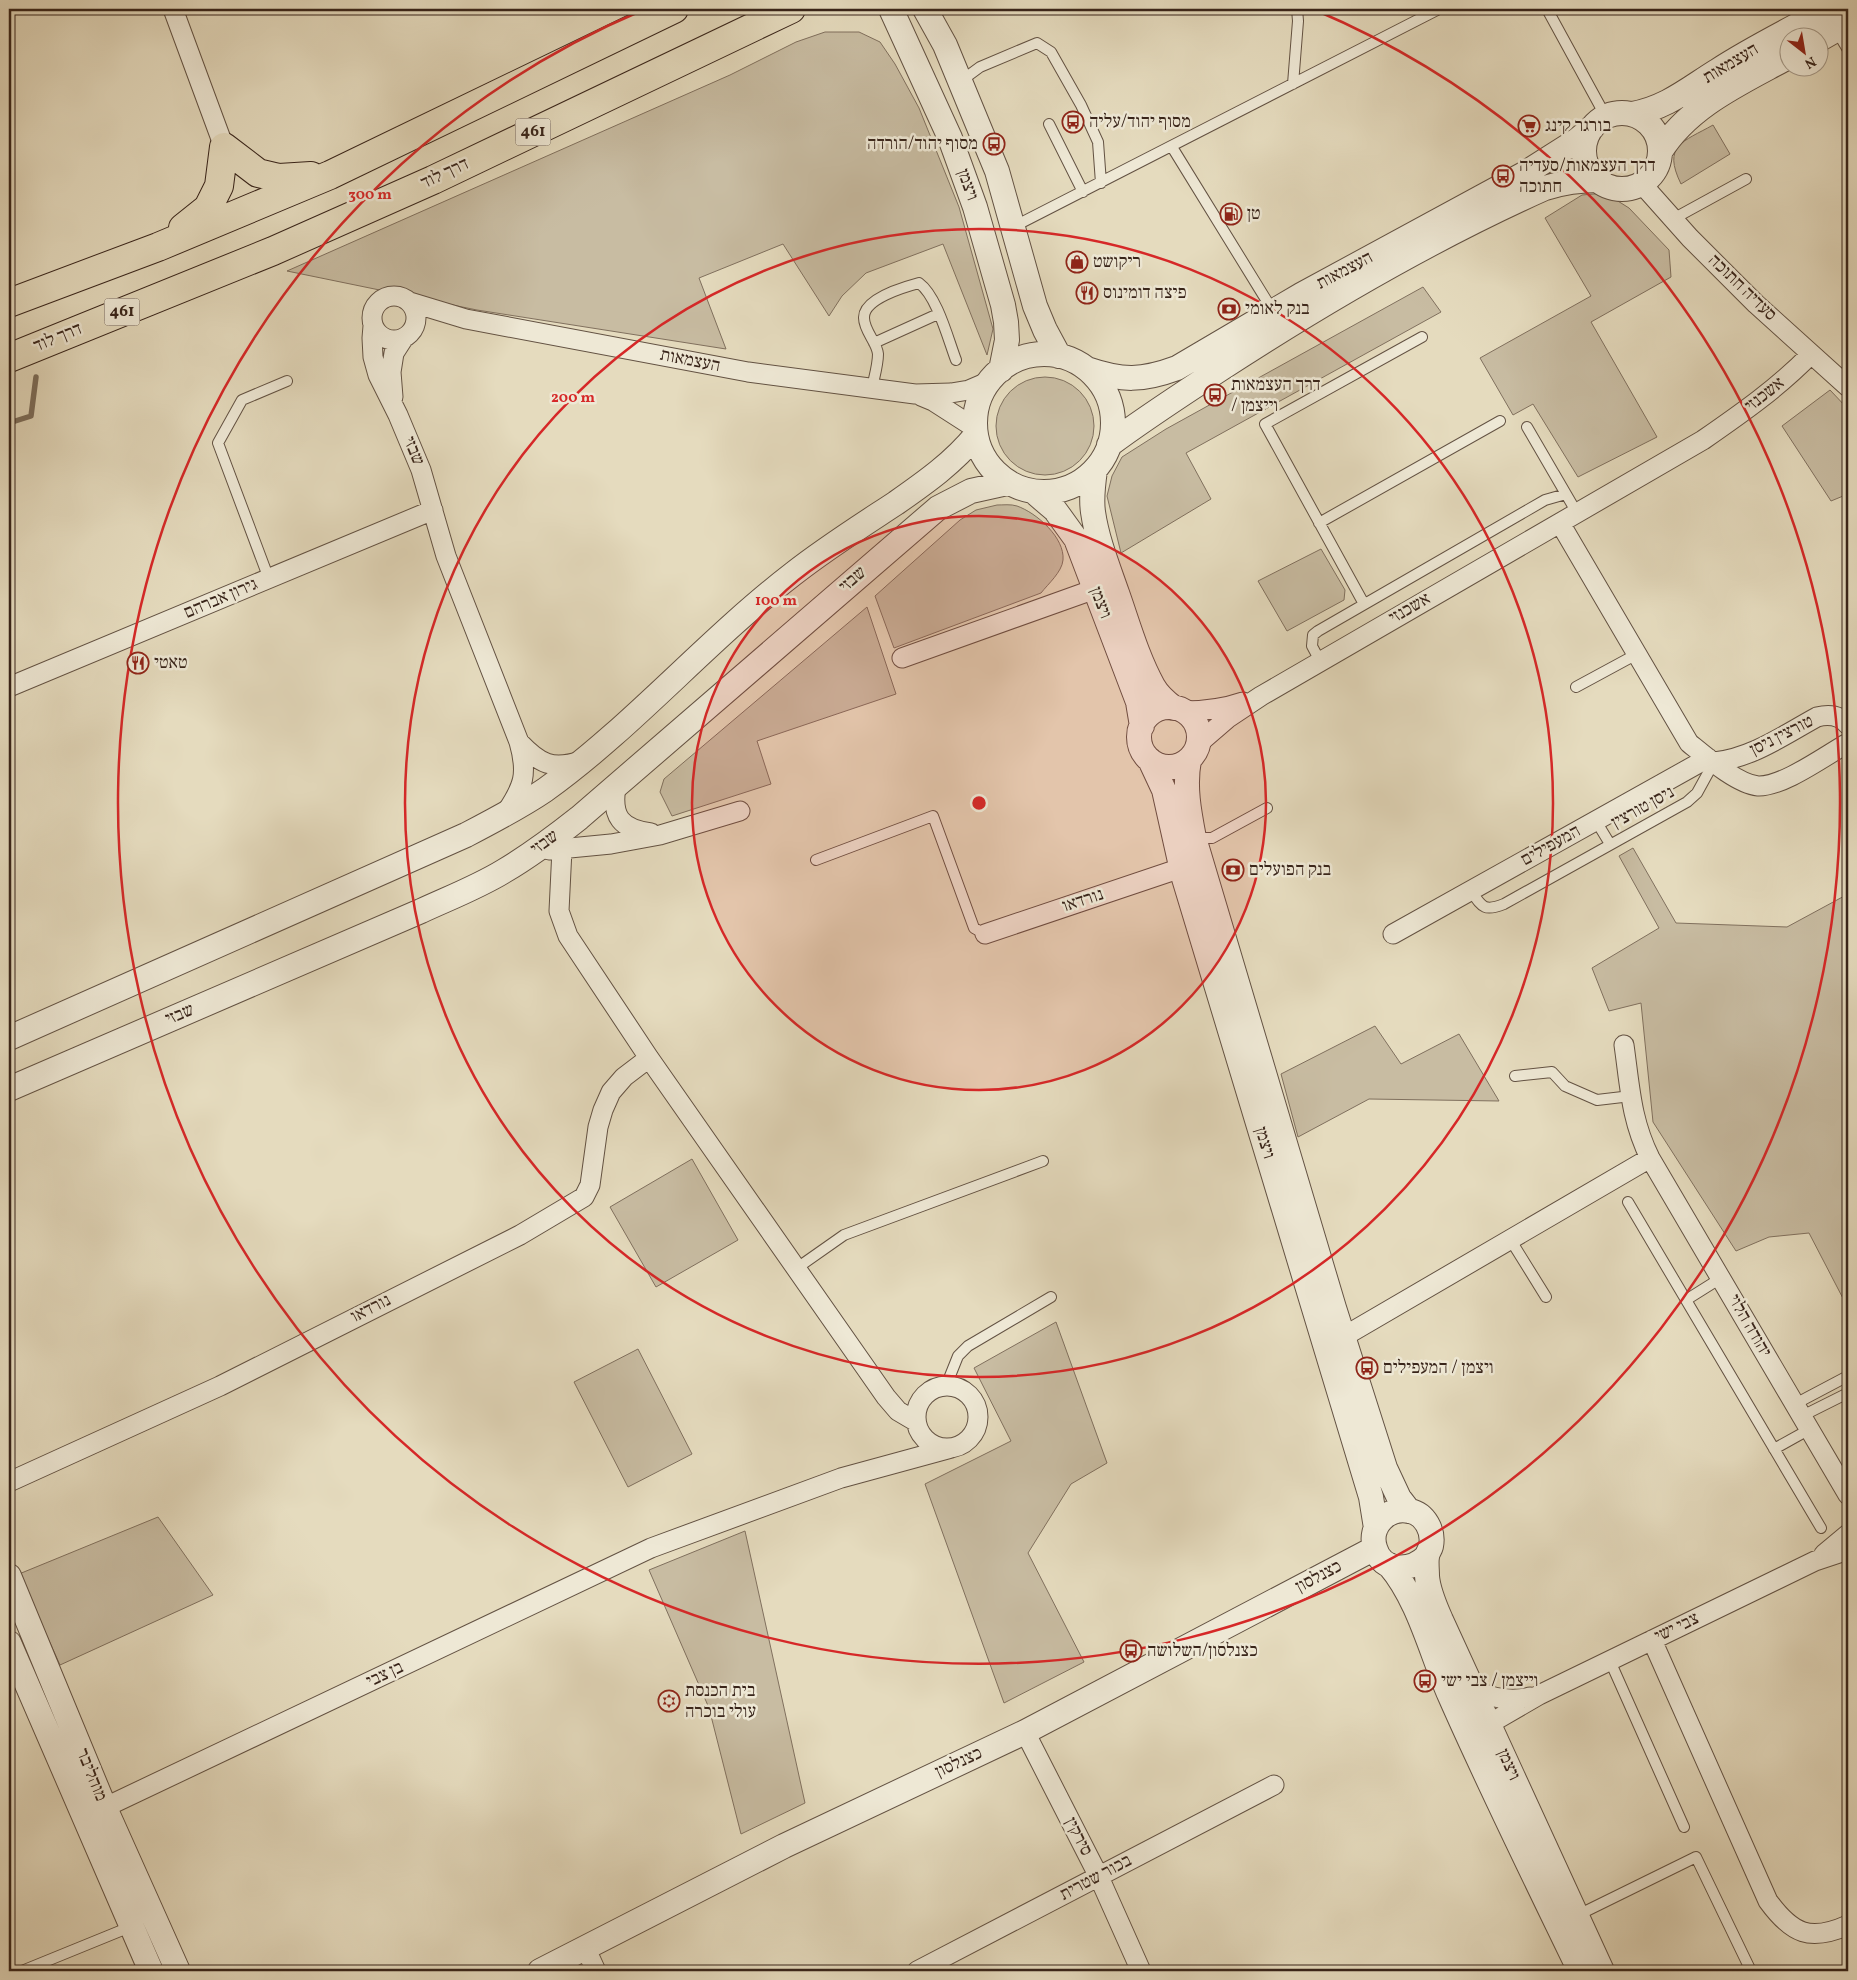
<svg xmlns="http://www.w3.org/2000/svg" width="1857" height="1980" font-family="Vollkorn,'Frank Ruhl Libre',serif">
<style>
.green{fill:#c8bca2;stroke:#80705e}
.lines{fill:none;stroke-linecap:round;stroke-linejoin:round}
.stream{stroke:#7c6d5b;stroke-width:5.5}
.service-casing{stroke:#635243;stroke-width:12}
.minor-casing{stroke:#635243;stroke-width:21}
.tertiary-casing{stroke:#635243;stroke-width:26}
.primary-casing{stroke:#38241a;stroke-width:30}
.service{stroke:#eee8d5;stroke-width:10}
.minor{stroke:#eee8d5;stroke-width:19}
.tertiary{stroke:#eee8d5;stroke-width:24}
.primary{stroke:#e5dbbe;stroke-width:28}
.ring{fill:none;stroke:#d62828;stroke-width:2.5}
.labels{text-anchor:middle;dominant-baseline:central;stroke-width:5;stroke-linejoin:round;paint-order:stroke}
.shield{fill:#eee8d5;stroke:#6f5f52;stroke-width:1}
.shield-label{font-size:16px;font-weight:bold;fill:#38241a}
.street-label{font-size:18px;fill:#38241a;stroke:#eee8d5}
.poi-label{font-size:18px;fill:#38241a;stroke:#eee8d5;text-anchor:start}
.centre{fill:#d62828;stroke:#eee8d5;stroke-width:2.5}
.ring-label{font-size:15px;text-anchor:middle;font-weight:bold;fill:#d62828;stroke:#eee8d5;stroke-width:5;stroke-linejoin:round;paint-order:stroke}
</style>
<rect width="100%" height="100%" fill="#e5dbbe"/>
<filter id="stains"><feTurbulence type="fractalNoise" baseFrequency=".004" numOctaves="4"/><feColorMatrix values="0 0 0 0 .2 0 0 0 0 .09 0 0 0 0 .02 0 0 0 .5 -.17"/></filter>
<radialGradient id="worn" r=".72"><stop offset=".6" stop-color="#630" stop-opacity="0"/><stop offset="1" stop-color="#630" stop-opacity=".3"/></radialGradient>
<path class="green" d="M 825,32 L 859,32 L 880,42 L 895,64 L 919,108 L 959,207 L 993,329 L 987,355 L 943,244 L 866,273 L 842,296 L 829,316 L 783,244 L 699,278 L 726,349 L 477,310 L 287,271 L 730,75 L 796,42 Z
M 1713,125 L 1730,154 L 1681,184 C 1662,145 1683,142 1713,125 Z
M 1605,193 L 1629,208 L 1669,250 L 1671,277 L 1591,322 L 1657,437 L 1578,477 L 1533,404 L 1513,415 L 1480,358 L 1591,296 L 1545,218 L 1582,195 Z
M 1423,287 L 1441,312 L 1186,453 L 1211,499 L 1121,553 L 1107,496 L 1112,476 L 1122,457 L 1166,429 Z
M996 426a49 49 0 1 1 98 0a49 49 0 1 1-98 0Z
M 1830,390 L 1848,409 L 1848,494 L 1831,501 L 1782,426 Z
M 997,505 C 1003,505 1011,504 1017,506 C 1037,513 1065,538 1063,560 C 1062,572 1048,584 1041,593 L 894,648 L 875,596 L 960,520 L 976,510 Z
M 1321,549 L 1345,590 L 1344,600 L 1287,631 L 1258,581 Z
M 867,607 L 896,694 L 757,741 L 771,784 L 672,816 L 660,792 L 664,779 Z
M 1633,848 L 1676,923 L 1787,927 L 1848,894 L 1848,1308 L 1809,1233 L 1769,1237 L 1736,1251 L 1653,1122 L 1641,1003 L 1609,1011 L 1592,968 L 1659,928 L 1619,856 Z
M 1375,1026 L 1401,1064 L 1459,1034 L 1499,1101 L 1369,1099 L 1298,1137 L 1281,1074 Z
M 692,1159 L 738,1240 L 656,1287 L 610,1207 Z
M 1056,1322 L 1107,1463 L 1071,1484 L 1028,1553 L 1084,1662 L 1004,1703 L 925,1484 L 1011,1441 L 974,1368 Z
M 638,1349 L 692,1454 L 628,1487 L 574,1382 Z
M 158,1517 L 213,1595 L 60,1665 L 19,1574 Z
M 745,1531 L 805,1803 L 741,1834 L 709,1708 L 649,1570 Z"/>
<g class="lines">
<path class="stream" d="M 9,12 L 11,9
M 9,423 L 31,416 L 36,377"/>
<g class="service-casing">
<path id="service" d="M 1547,9 L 1606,117
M 1836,30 L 1848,50
M 961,81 L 980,67 L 1037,43 L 1051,52 L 1081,105 L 1098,142 L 1101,183
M 1293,84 L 1298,21 L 1297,9
M 1049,124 L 1083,192
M 1172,147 L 1273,311
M 1673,219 L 1746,179
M 1013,227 L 1439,9
M 874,343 L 938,314
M 872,388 C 874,378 878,365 878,354 C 877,342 864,331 864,318 C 863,299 904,287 919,283 C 937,296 948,339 956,360
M 1527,427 L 1577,513
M 1319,523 L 1500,421
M 269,579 L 218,443 L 242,400 L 287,381
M 1364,604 L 1265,424 L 1422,337
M 1320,661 L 1312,646 L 1313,635 L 1318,631 L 1545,500 L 1566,494
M 1576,687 L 1637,654
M 1596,821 L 1610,844
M 1194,838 L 1212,838 L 1267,808
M 816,860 L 933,816 L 974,928 L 985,934
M 1471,891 C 1482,907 1484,912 1504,904 L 1687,802 L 1697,793 L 1714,762
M 1515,1076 L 1552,1072 L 1565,1086 L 1597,1100 L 1631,1096
M 1628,1202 L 1821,1528
M 1510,1239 L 1546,1297
M 797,1268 L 844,1235 L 1043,1161
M 1686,1300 L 1721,1278
M 946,1386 L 958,1356 L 968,1346 L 1051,1297
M 1795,1404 L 1848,1376
M 1802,1416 L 1848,1393
M 1774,1449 L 1810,1429
M 1610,1661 L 1684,1827
M 1576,1916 L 1696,1857 L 1751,1971
M 22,1971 L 130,1927"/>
</g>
<g class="minor-casing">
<path id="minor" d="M 173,9 L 224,147
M 1641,183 L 1690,238 L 1756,304 L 1848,387
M372 318a22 22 0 1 1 44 0a22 22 0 1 1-44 0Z
M 410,302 L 466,319 L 748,372 L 915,394 L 951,393 L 969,390 L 990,381
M 373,326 L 372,338 L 373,357 L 378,375 L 398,415 L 421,470 L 446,556 L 519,742 C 528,774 524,786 505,814
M 921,396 L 933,401 L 975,428
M 393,397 L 391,372 L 394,353 L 403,339
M 1560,523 L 1689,743 C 1705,756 1737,784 1758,786 C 1783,787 1826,755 1848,743
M 902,658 L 1095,589
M 9,687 L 433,510
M 1183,711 C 1204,711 1223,709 1243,702
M 520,743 C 540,764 552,770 581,761
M 1199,743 L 1228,718 L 1261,696 L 1703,440 C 1742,413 1779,387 1811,354
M 1714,762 C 1752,758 1784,735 1817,717 C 1829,714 1840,715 1848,725
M 616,786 C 611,817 621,829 651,833
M 562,849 L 559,911 L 568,936 L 649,1058 L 886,1397 L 898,1411 L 915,1421
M 549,850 L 611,844 L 660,835 L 740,811
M 985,934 L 1181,868
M 1393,934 L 1708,758
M 1624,1045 C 1630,1087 1631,1120 1650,1158 L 1848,1495
M 1343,1337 L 1650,1158
M916 1417a31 31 0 1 1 62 0a31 31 0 1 1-62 0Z
M 9,1482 L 220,1386 L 520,1235 L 584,1197 L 590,1185 L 598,1127 L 603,1110 L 611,1092 L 624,1077 L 649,1058
M 1824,1554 L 1848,1534
M 1652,1640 L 1768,1901 C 1792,1934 1810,1942 1848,1925
M 1474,1690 C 1492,1698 1511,1702 1530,1697
M 1476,1722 L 1489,1724 L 1539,1695 L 1815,1561 L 1848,1550
M 1025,1732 L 1099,1877 L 1141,1971
M 93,1813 L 651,1548 L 841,1478 L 951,1448
M 585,1947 L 596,1971
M 917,1971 L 1274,1785"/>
</g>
<g class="tertiary-casing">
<path id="tertiary" d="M 891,9 L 950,138 L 975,207 L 1003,305 L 1006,322 L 1007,340 L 1001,370
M 925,9 L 945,45 L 997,171 L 1035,306 L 1045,330 L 1059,356
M 1820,39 L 1848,23
M1584 151a38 38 0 1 1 76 0a38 38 0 1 1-76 0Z
M 1632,114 C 1666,108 1688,89 1717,71 C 1752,48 1791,29 1828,9
M 1660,152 C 1689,105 1743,82 1790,56
M975 423a69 69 0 1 1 138 0a69 69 0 1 1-138 0Z
M 1087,369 C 1122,381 1142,381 1177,368 L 1301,295 L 1524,174 L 1576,141 L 1592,128
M 1109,445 C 1145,418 1184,393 1222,368 C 1325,301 1433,238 1545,188 C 1564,182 1580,180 1600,180
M 1095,470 C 1093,484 1091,498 1093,512 C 1097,540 1108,567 1117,593 C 1128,624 1137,657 1153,686 C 1158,695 1166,702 1174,708
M 1034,492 L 1055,510 L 1076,539 L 1138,702 L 1142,726
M1139 737a30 30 0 1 1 60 0a30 30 0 1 1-60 0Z
M 1150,760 L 1164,790 L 1183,875 L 1371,1497 L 1376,1528
M 1189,760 C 1184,786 1189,812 1194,838 L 1334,1308 L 1385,1468 L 1399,1498 L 1409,1511
M 9,1038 L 466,835 C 493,821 520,807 545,790 C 634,726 706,641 793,574 C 826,548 861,526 896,503 C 926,482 953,463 976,435
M 9,1089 L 421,911 C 449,898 478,887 504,871 C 531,855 555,837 579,818 L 938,508 L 971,491 L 1007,483
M 1427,1556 C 1411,1572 1382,1573 1375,1548 C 1368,1526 1388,1506 1410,1511 C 1425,1514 1434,1531 1431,1546 C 1430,1550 1427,1553 1427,1557 C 1426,1562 1427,1570 1427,1576 C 1428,1591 1435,1606 1441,1620 L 1602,1971
M 1389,1565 C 1419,1600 1431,1653 1450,1696 C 1491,1789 1536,1880 1580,1971
M 9,1576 L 105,1808 L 178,1971
M 9,1643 L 151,1971
M 540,1971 L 784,1846 L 1025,1732 L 1375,1548"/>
</g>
<g class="primary-casing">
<path id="primary" d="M 183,228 L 208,208 L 219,186 L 224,147 L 258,173 L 279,178 L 311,176
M 9,303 L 158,247 L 330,175 L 674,9
M 9,358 L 273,251 L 433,180 L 791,9"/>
</g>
<use href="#service" class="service"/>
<use href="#minor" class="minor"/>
<use href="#tertiary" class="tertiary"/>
<use href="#primary" class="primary"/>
</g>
<circle cx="979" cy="803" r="287" fill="#d62828" fill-opacity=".12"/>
<g class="ring">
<circle cx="979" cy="803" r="287"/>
<circle cx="979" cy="803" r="574"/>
<path d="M1315 10A861 861 0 1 1 643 10"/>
</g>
<defs>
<g id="bus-ring" transform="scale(1.125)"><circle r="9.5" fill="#eee8d5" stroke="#8f2418" stroke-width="1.5"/><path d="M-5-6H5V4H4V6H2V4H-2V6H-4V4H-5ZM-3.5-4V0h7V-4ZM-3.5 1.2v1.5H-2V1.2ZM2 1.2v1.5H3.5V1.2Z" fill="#8f2418"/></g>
<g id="supermarket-ring" transform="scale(1.125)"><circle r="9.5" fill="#eee8d5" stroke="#8f2418" stroke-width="1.5"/><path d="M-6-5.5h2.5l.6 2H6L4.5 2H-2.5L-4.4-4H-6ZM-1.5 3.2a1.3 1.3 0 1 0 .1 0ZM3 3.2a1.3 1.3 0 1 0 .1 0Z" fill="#8f2418"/></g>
<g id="fuel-ring" transform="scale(1.125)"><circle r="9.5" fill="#eee8d5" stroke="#8f2418" stroke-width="1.5"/><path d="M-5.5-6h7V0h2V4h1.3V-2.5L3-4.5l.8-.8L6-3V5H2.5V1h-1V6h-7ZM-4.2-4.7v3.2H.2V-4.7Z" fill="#8f2418"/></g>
<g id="shop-ring" transform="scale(1.125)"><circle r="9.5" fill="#eee8d5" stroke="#8f2418" stroke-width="1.5"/><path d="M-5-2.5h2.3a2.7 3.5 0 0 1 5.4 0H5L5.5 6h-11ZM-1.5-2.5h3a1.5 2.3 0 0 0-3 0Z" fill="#8f2418"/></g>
<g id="restaurant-ring" transform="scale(1.125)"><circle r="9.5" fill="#eee8d5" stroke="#8f2418" stroke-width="1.5"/><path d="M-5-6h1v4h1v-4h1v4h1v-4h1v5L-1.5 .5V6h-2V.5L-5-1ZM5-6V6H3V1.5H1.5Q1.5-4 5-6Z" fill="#8f2418"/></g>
<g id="bank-ring" transform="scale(1.125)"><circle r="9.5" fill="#eee8d5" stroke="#8f2418" stroke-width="1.5"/><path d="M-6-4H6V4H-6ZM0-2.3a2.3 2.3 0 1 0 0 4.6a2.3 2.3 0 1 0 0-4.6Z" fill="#8f2418"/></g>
<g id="synagogue-ring" transform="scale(1.125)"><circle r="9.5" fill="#eee8d5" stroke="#8f2418" stroke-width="1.5"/><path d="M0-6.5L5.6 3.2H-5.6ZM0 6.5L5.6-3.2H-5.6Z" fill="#8f2418"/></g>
</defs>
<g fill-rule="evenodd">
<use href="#bus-ring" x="1073" y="122"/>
<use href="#supermarket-ring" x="1529" y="126"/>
<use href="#bus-ring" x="994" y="144"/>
<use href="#bus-ring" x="1503" y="176"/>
<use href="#fuel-ring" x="1231" y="214"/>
<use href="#shop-ring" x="1077" y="262"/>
<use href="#restaurant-ring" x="1087" y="293"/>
<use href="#bank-ring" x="1229" y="309"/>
<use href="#bus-ring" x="1215" y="395"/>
<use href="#restaurant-ring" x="138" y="663"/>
<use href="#bank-ring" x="1233" y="870"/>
<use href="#bus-ring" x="1367" y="1368"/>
<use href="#bus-ring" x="1131" y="1651"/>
<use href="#bus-ring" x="1425" y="1681"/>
<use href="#synagogue-ring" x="669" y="1701"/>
</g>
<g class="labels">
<g class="shield">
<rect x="515.5" y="118.5" width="35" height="27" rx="4"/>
<rect x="104.5" y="298.5" width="35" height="27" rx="4"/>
</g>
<g class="shield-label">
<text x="533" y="132">461</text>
<text x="122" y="312">461</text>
</g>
<g class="street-label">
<text transform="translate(1731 64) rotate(-31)">העצמאות</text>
<text transform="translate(445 174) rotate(-25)">דרך לוד</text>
<text transform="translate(967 185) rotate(70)">ויצמן</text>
<text transform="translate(1345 271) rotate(-28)">העצמאות</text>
<text transform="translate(1742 288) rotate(44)">סעדיה חתוכה</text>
<text transform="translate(58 338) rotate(-22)">דרך לוד</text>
<text transform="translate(690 361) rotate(11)">העצמאות</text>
<text transform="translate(1765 395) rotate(-38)">אשכנזי</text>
<text transform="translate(413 451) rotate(68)">שבזי</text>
<text transform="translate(853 580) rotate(-41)">שבזי</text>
<text transform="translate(221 599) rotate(-23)">גירון אברהם</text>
<text transform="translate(1100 603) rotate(69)">ויצמן</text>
<text transform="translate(1410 609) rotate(-30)">אשכנזי</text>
<text transform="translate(1782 736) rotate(-27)">טורצין ניסן</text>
<text transform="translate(1643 808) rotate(-29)">ניסן טורצין</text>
<text transform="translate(545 843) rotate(-36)">שבזי</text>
<text transform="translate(1551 846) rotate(-29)">המעפילים</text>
<text transform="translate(1083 901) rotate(-18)">נורדאו</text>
<text transform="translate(180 1015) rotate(-23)">שבזי</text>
<text transform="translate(1264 1143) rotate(73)">ויצמן</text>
<text transform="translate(371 1309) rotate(-27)">נורדאו</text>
<text transform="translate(1749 1326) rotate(60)">יהודה הלוי</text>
<text transform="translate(1319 1577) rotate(-28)">כצנלסון</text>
<text transform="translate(1677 1628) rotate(-26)">צבי ישי</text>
<text transform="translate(385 1675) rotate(-25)">בן צבי</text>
<text transform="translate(959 1763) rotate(-25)">כצנלסון</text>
<text transform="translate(1508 1765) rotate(66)">ויצמן</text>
<text transform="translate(91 1775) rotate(68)">מוהליבר</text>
<text transform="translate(1078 1837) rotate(63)">סירקין</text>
<text transform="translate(1096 1878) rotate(-28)">בכור שטרית</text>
</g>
<g class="poi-label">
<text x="1089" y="122">מסוף יהוד/עליה</text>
<text x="1545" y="126">בורגר קינג</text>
<text x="978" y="144" text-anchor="end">מסוף יהוד/הורדה</text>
<text x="1519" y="166">דרך העצמאות/סעדיה<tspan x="1519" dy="21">חתוכה</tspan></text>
<text x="1247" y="214">טן</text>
<text x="1093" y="262">ריקושט</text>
<text x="1103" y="293">פיצה דומינוס</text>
<text x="1245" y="309">בנק לאומי</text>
<text x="1231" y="385">דרך העצמאות<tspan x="1231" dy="21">/ וייצמן</tspan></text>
<text x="154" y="663">טאטי</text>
<text x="1249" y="870">בנק הפועלים</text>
<text x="1383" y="1368">ויצמן / המעפילים</text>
<text x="1147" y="1651">כצנלסון/השלושה</text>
<text x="1441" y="1681">וייצמן / צבי ישי</text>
<text x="685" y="1691">בית הכנסת<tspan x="685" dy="21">עולי בוכרה</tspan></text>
</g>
</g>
<circle cx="979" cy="803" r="8" class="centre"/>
<g class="ring-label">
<text x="370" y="199">300 m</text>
<text x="573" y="402">200 m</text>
<text x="776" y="605">100 m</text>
</g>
<rect width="1857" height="1980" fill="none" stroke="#e5dbbe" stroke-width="30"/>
<rect x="10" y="10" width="1837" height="1960" fill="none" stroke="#38241a" stroke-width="2.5"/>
<rect x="15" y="15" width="1827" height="1950" fill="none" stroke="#38241a"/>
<g transform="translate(1804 52) rotate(149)"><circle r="24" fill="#eee8d5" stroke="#a59a8a"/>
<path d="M0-4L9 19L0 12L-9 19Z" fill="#8f2418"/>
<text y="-8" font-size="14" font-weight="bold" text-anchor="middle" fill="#38241a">N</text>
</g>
<rect width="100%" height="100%" filter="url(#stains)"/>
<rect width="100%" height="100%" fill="url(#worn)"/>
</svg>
